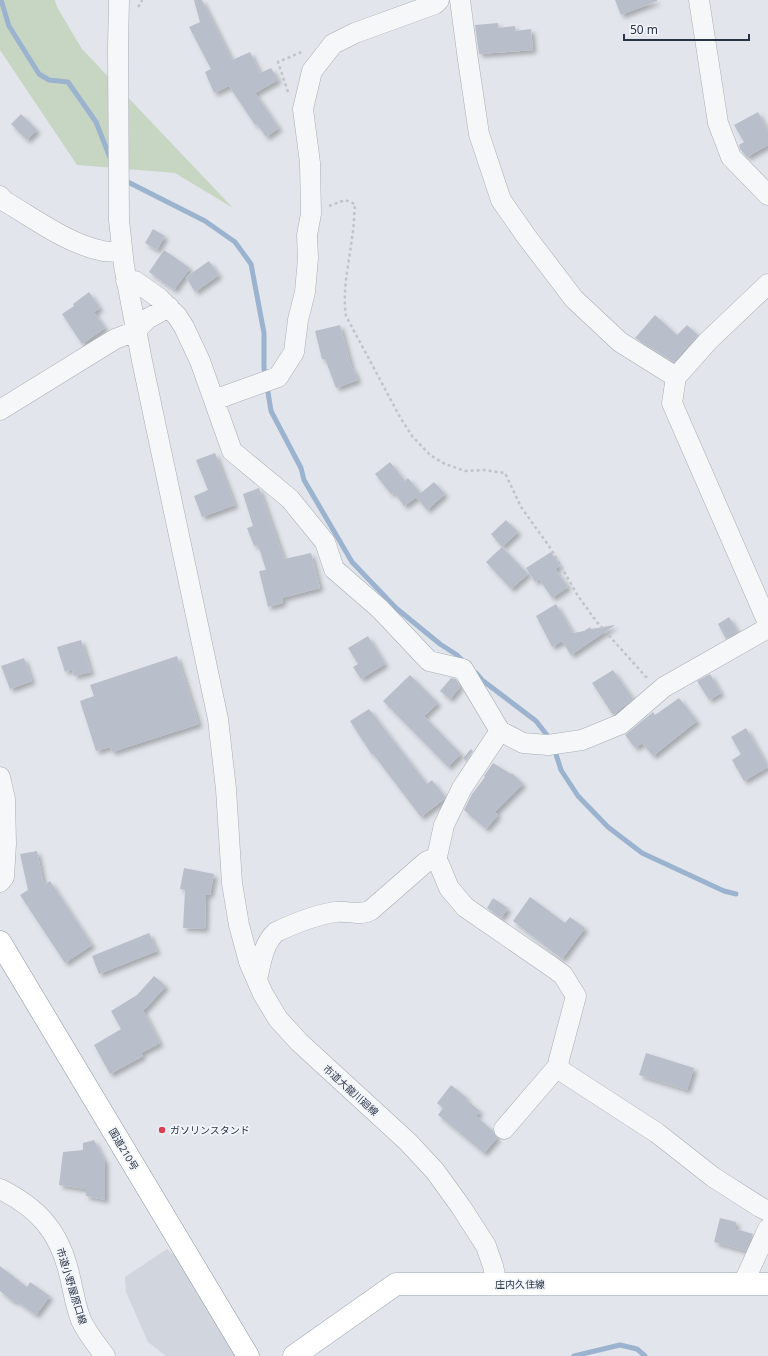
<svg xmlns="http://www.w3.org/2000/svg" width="768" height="1356" font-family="'Noto Sans','Noto Sans JP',sans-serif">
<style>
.built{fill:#d0d5de}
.green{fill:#c7d6c3}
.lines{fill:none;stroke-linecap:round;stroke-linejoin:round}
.stream{stroke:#9bb3ce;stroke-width:5}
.building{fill:#b9bfca;filter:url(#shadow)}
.minor-casing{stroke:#a7adb7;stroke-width:21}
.major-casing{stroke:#a0aab8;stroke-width:23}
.highway-casing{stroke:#8893a3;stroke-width:23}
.path{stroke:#c0c4ca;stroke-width:2.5;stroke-dasharray:3 3;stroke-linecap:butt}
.minor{stroke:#f5f7f9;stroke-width:20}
.major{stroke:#fff;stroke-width:22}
.highway{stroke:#fff;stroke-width:22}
.poi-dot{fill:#d93f54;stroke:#f2f5f9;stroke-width:1.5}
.labels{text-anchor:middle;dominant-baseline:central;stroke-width:3.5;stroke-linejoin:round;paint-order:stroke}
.street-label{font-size:10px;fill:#293345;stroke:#f2f5f9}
.poi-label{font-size:10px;fill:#293345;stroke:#f2f5f9;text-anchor:start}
</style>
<defs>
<filter id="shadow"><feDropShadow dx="3.5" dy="3.5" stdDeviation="2" flood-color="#0004"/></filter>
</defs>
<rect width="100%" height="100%" fill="#e2e6ec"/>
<path class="built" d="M 167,1249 L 185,1264 L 235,1356 L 166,1356 L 148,1342 L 126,1292 L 125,1277 Z"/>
<path class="green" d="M 0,0 L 55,0 L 57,7 L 82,49 L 233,208 L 175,173 L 77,165 L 0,50 Z"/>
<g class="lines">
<path class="stream" d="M 1,0 L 9,26 L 39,74 L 49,80 L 68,82 L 96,122 L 111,160
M 124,180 L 205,221 L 235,242 L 251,264 L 264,333 L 264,368 L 265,376
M 267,386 L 271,411 L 301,468 L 304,480 L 352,562 L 396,608 L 440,644 L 457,655 L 464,662
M 476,673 L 482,680 L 536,721 L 550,739
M 554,748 L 561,770 L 578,796 L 608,827 L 642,853 L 724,891 L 736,894
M 574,1356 L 620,1345 L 637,1349 L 645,1356"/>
</g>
<path class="building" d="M 194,0 L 202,0 L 232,60 L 250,52 L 260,73 L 271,68 L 278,80 L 255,93 L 279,128 L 266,137 L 257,124 L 255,125 L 229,86 L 214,93 L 205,72 L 211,69 L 189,27 L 200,22 Z
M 615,0 L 657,0 L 657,1 L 621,15 Z
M 498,23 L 498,28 L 515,26 L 515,31 L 531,29 L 533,50 L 479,54 L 475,25 Z
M 758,112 L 768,131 L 768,145 L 747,157 L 740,149 L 739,145 L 744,142 L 734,125 Z
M 21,114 L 37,130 L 27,140 L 11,124 Z
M 153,229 L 165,236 L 157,250 L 145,243 Z
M 164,250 L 190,268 L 174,290 L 149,272 Z
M 209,261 L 219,275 L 195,292 L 186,277 Z
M 89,292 L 100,308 L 94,312 L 105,328 L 82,344 L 62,314 L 74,306 L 73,304 Z
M 655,315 L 677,335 L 687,325 L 698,335 L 674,362 L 635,338 Z
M 340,325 L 352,369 L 353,368 L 358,380 L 336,388 L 325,359 L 322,359 L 315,331 Z
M 215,453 L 235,505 L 202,517 L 194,496 L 208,490 L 196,460 Z
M 390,462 L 405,481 L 408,478 L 421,494 L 404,506 L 394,492 L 391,494 L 375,474 Z
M 434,482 L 445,494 L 427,510 L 416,497 Z
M 259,488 L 284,559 L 311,553 L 320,588 L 282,598 L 283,603 L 268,607 L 259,571 L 266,570 L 258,545 L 254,546 L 247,528 L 253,526 L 243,494 Z
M 506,520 L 518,532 L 502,547 L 491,534 Z
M 502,547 L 528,574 L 511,589 L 486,562 Z
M 551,552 L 560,566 L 555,569 L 568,587 L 552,598 L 539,579 L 535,582 L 526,568 Z
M 556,604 L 573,633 L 584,631 L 590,627 L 591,629 L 615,625 L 571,655 L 562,641 L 552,647 L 536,616 Z
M 729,617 L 738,632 L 726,639 L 718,624 Z
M 368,636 L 385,664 L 361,679 L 353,667 L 358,664 L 348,648 Z
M 81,640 L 91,672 L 74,676 L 72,669 L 65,672 L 57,647 Z
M 177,656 L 199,724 L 112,752 L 110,747 L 96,751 L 80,701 L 94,696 L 90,685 Z
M 24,658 L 32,681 L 10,689 L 1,666 Z
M 613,670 L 633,699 L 613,715 L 592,683 Z
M 710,674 L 721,693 L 709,700 L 697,681 Z
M 410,675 L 438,703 L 424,716 L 461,754 L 448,767 L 383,701 Z
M 451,678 L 456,679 L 460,687 L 450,699 L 440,691 Z
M 679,698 L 697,721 L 653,756 L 642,743 L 635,748 L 625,735 L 653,712 L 655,715 Z
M 369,709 L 427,784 L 432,780 L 445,797 L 443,800 L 421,817 L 373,754 L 372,755 L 350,721 Z
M 746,728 L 768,767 L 744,781 L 732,760 L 741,754 L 731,737 Z
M 471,749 L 473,751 L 466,761 L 463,758 Z
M 493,763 L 511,774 L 512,773 L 523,784 L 495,812 L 498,815 L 486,829 L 464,810 L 472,794 L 485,777 L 484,776 Z
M 37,851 L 44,885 L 50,881 L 92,945 L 65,963 L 20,895 L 28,890 L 20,854 Z
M 184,868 L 214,874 L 210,895 L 206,894 L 205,929 L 183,928 L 185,890 L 180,889 Z
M 530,897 L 565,923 L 570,917 L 585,928 L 562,959 L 513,921 Z
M 493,898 L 508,908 L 501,918 L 487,908 Z
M 149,933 L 157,951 L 99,974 L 92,956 Z
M 154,976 L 166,986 L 146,1008 L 143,1010 L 160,1043 L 141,1053 L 143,1056 L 110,1074 L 94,1045 L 121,1029 L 111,1011 L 137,995 Z
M 646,1053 L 694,1068 L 687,1090 L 639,1075 Z
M 451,1085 L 467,1098 L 466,1100 L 480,1111 L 476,1116 L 493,1131 L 497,1138 L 484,1153 L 438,1115 L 443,1108 L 437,1103 Z
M 94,1140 L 105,1161 L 105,1200 L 86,1196 L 86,1189 L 59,1185 L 63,1152 L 83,1150 L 83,1143 Z
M 720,1218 L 736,1222 L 736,1229 L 753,1234 L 746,1251 L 714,1242 Z
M 0,1266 L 27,1287 L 30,1282 L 50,1296 L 36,1315 L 15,1300 L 14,1302 L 0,1291 Z"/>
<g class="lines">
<g class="minor-casing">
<path id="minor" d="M 119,0 L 118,47 L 119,220 L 124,266 L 142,361 L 218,719 L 226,789 L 232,883 L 239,925 L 249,962 L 263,994 L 278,1019 L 299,1042 L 408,1142 L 435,1171 L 461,1207 L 486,1246 L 493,1266 L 497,1284
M 460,0 L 468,60 L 479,134 L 501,200 L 526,236 L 574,299 L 620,342 L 676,377
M 699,0 L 718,123 L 731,157 L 768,195
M 0,196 L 4,201 C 35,219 68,244 103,251 C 109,252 116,252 122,252
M 126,281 L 135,281 L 159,298 L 177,316 L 184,327 L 200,361 L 232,451 L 290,499 L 325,542 L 334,569 L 380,609 L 429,661 L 463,669 L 500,731 L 523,743 L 548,745 L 582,740 L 621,724 L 664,687 L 768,628
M 768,284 L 708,341 L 676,377 L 672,403 L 768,623
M 214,400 L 278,377 L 294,352 L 298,320 L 305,292 L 308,258 L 307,235 L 311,214 L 310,163 L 303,109 L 312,71 L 333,44 L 355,33 L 435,4 L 439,0
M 0,410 L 115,339 L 136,331 L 147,319 L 169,307
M 500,731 L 462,788 L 444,825 L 436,861 L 439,864 L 449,888 L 465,907 L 552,967 L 563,975 L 576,996 L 559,1060 L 558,1066 L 563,1072 L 657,1133 L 713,1177 L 760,1207 L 768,1211
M 0,777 L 5,799 L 6,844 L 4,877 L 0,882
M 257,979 C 261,963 263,944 276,932 C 293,924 316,915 335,912 C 348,910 359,917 371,910 L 426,862 L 430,860 L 436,861
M 504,1129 L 558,1066
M 0,1189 C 38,1208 59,1231 69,1273 C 73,1288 75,1305 81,1320 C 87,1333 96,1344 105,1356
M 743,1284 L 768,1229"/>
</g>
<g class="major-casing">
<path id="major" d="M 294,1356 L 396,1284 L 768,1284"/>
</g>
<g class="highway-casing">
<path id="highway" d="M 0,942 L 248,1356"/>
</g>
<path class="path" d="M 138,7 L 141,3 L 142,0
M 288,92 L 278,62 L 304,51
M 329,206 L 345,200 L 355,204 C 354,215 354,227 352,238 C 349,263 342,291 346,316 L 400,417 L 412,436 L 430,455 L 445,464 L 465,471 L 484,470 L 505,473 L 521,507 L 551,549 L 578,596 L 596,621 L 647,678"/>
<use href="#minor" class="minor"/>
<use href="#major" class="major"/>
<use href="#highway" class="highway"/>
</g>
<circle class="poi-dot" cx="162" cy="1130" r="4"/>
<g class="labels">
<g class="street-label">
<text transform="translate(351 1090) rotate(42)">市道大龍川廻線</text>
<text transform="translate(124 1149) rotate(59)">国道210号</text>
<text x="520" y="1284">庄内久住線</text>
<text transform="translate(72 1286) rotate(73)">市道小野屋原口線</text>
</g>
<g class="poi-label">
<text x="170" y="1130">ガソリンスタンド</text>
</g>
</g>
<path d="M624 34v6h125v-6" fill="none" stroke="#293345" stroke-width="2"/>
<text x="630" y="34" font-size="12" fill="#293345" stroke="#f2f5f9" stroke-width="3" paint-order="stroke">50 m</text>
</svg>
